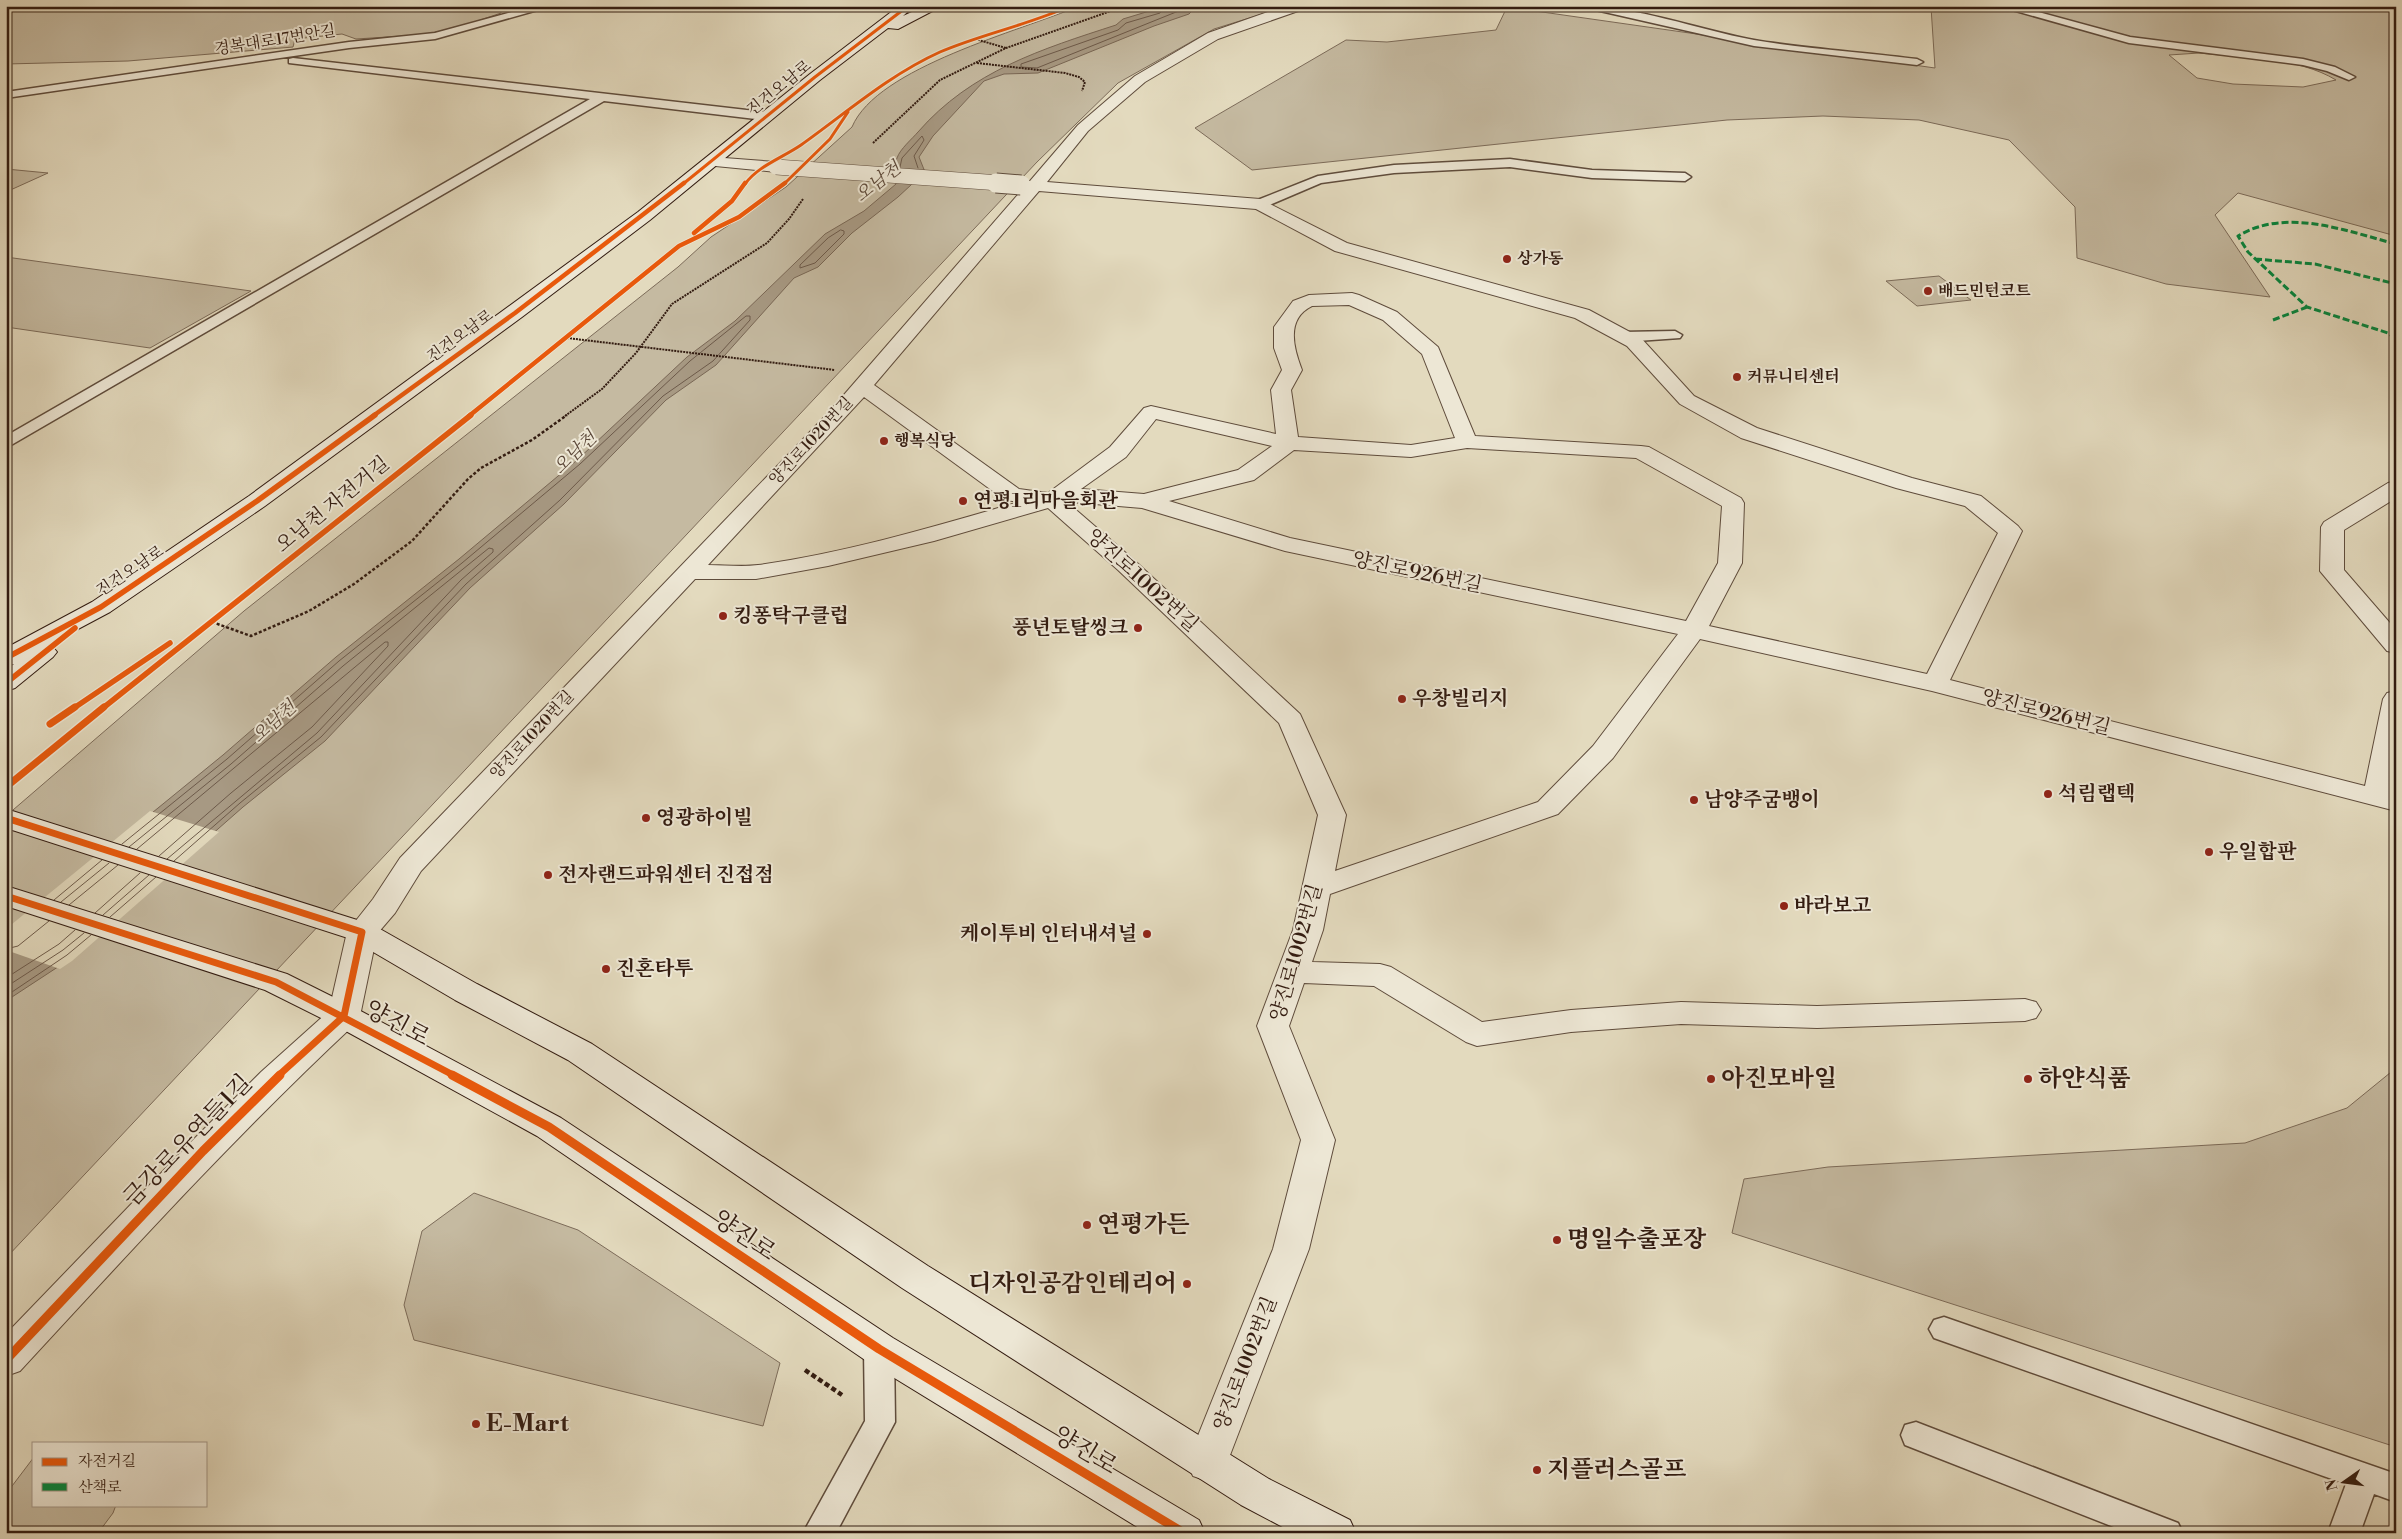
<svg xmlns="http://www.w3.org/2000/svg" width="2402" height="1539" font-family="'Libre Bodoni','Noto Serif KR',serif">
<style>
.green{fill:#c5baa1;stroke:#7c6b59;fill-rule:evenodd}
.water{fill:#a79983;stroke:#796755}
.pier{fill:#e3dabe}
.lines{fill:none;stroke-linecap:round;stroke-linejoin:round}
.shore{stroke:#6d5a4a;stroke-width:1}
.lane-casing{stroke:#5f4c3c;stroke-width:3}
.street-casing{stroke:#5f4c3c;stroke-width:2}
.secondary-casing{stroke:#331c11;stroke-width:2}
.path-far2{stroke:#331c11;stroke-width:2;stroke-dasharray:2 1;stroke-linecap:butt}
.path-far1{stroke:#331c11;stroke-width:2.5;stroke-dasharray:3 2;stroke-linecap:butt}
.path{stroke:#331c11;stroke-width:4.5;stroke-dasharray:5 3;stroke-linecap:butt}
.lane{fill:#ede7d5;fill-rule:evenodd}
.street{fill:#ede7d5;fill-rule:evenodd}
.secondary{fill:#ede7d5;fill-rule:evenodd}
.street-bridge-far1-casing{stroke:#5f4c3c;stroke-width:16;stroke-linecap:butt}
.street-bridge-casing{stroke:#5f4c3c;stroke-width:21;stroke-linecap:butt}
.street-bridge-far1{stroke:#ede7d5;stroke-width:15}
.street-bridge{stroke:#ede7d5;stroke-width:19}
.quiet{stroke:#00873e;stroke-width:3;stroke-dasharray:7 3;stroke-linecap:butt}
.cycleway-far4-casing{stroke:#ede7d5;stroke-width:5}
.cycleway-far3-casing{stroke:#ede7d5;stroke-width:6}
.cycleway-far2-casing{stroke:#ede7d5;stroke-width:8}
.cycleway-far1-casing{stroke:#ede7d5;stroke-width:10}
.cycleway-casing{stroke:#ede7d5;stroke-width:12}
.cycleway-far4{stroke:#e8590c;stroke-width:3}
.cycleway-far3{stroke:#e8590c;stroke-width:4.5}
.cycleway-far2{stroke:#e8590c;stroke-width:5.5}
.cycleway-far1{stroke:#e8590c;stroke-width:7}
.cycleway{stroke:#e8590c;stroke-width:9}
.poi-dot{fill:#8f2418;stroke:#ede7d5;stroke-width:2}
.labels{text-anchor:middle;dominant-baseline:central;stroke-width:4;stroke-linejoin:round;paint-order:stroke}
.far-street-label{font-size:16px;fill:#331c11;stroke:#ede7d5}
.far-poi-label{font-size:16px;font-weight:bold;fill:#331c11;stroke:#ede7d5;text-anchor:start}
.far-water-label{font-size:18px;font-style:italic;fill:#5c4839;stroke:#ede7d5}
.poi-label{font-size:20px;font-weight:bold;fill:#331c11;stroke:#ede7d5;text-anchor:start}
.street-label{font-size:20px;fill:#331c11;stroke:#ede7d5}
.near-street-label{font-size:24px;fill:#331c11;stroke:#ede7d5}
.near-poi-label{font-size:24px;font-weight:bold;fill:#331c11;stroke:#ede7d5;text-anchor:start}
</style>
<rect width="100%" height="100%" fill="#e3dabe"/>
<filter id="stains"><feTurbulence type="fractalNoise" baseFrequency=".004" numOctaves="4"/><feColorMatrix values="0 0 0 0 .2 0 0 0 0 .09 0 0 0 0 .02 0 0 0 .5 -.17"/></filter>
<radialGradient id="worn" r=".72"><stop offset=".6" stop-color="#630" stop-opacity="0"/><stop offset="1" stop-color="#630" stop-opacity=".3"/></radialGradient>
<path class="green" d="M 6,6 L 500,6 L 501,13 L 454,29 L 418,35 L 356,39 L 342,34 L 295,39 L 293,47 L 128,61 L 6,64 Z
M 1079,6 L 1288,6 L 1214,29 L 1118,83 L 1037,162 L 6,1258 L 6,1004 L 12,997 L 6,991 L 6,816 L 244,611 L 678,267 L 711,237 L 786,187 L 852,127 C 877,67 1021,31 1079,6 Z
M 1926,6 L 2396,6 L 2396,236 L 2238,193 L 2215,215 L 2270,297 L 2166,284 L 2077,258 L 2075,207 L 2009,140 L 1919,120 L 1823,116 L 1727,120 L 1252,170 L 1195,128 L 1346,40 L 1387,42 L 1496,30 L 1507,7 L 1935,68 L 1931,7 ZM 2199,53 C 2244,58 2298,57 2336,80 L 2303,87 L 2233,84 L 2197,78 L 2169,55 Z
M 6,169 L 48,173 L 6,192 Z
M 6,257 L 251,291 L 150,348 L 6,327 Z
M 1939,276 L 1971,300 L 1917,306 L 1886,281 Z
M 2396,1068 L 2396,1447 L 1732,1233 L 1744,1179 L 1828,1167 L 2245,1143 L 2347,1108 Z
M 474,1193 L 578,1230 L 780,1363 L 763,1426 L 414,1340 L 404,1305 L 422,1231 Z
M 34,1457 L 34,1505 L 116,1505 L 113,1513 L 98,1533 L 6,1533 L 6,1494 Z"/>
<path class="water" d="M 1166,6 L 1197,6 L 1189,14 L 1154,26 L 1038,73 L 1004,74 L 984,81 L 933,136 L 919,157 L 925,172 L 898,197 L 852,233 L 818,267 L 794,278 L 716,365 L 666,400 L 564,504 L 470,588 L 325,741 L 243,807 L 70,959 L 12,997 L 6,1004 L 6,932 L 223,755 L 336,657 L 459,559 L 576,461 L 687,357 L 735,321 L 825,234 L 864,211 L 896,184 C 896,176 893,166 897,158 C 900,149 912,139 918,132 C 971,71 1042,49 1116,25 L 1123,19 Z"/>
<path class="pier" d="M 150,811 L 219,832 L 72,961 L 60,969 L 6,950 L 6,929 Z"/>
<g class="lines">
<path class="shore" d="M 1164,6 L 1160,13 L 1126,23 L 1118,30 L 1021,64 L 1021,67 L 1037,68 L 1191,6
M 900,167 L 902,158 L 922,136 L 924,140 L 914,156 L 918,168
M 841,230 L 844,231 L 844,234 L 815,263 L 800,268 L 800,265 L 828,238 Z
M 122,844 L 227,759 L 339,661 L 462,563 L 580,464 L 690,361 L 746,316 L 750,316 L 750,320 L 713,361 L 663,396 L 560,500 L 466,584 L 321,737 L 240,803 L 174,861
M 129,847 L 231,764 L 343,666 L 489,548 L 493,549 L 493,552 L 461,580 L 317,733 L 167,859
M 137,849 L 385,642 L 388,642 L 388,646 L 312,727 L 231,793 L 159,856
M 54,900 L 102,860
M 61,902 L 109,863
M 69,905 L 118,865
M 95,913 L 140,873
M 103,915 L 149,875
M 110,917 L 156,877
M 6,949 L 18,946 L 49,921
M 6,978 L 59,944 L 75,930
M 6,987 L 63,950 L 84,933
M 6,996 L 67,955 L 91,935"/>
<g class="lane-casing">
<path id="lane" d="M 534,6 L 552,6 L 435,39 L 349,48 L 6,98 L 6,92 L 349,42 L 435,33 Z
M 1578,6 C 1638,6 1695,29 1754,40 C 1807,49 1863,52 1917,59 L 1923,62 L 1917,65 L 1754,46 Z
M 1998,6 L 2016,6 L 2130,37 L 2303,59 L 2335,67 L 2355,77 L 2349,80 L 2327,71 L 2303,65 L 2129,43 Z
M 293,58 L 765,112 L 771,116 L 765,120 L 604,101 L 6,448 L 6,436 L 590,99 L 289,63 L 289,59 Z
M 1510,159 L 1592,170 L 1685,173 L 1691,177 L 1685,181 L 1592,178 L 1510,167 L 1394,173 L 1321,183 L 1265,207 L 1260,208 L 1253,204 L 1255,201 L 1318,176 L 1394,165 Z
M 1675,331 L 1682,335 L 1680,338 L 1623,342 L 1615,337 L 1623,332 Z
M 1944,1317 L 2396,1474 L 2396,1502 L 2374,1494 L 2360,1533 L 2328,1533 L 2346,1484 L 1934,1338 L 1929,1329 L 1934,1320 Z
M 879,1337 L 889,1340 L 894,1349 L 895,1422 L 836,1533 L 803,1533 L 865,1421 L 864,1349 L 869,1340 Z
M 1916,1422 L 2178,1523 L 2183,1533 L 2129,1533 L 1905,1445 L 1901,1435 L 1905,1425 Z"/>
</g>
<g class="street-casing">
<path id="street" d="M 1285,6 L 1305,6 L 1304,9 L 1218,39 L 1145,82 L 1088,131 L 1047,182 L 1260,199 L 1347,243 L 1589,310 L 1641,338 L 1694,396 L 1757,428 L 1912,478 L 1981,496 L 2018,526 L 2022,531 L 1950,680 L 2365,786 L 2383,699 L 2387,693 L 2396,691 L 2396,772 L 2392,792 L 2396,793 L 2396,811 L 1932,691 L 1700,639 L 1613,758 L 1558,814 L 1330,894 L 1323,930 L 1312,962 L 1380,964 L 1391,967 L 1482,1022 L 1571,1010 L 1681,1002 L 1817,1006 L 2025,999 L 2036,1002 L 2041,1010 L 2036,1018 L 2025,1021 L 1817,1028 L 1681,1024 L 1571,1032 L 1477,1046 L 1466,1042 L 1374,986 L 1304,983 L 1289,1026 L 1335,1140 L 1309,1249 L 1227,1463 L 1221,1476 L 1207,1481 L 1193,1476 L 1187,1463 L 1273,1249 L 1301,1140 L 1257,1026 L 1293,930 L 1318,815 L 1279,723 L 1118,570 L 1048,508 L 934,541 L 828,566 L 756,579 L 695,579 L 421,871 L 395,913 L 377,934 L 360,1016 L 355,1024 C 237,1134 129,1253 20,1371 L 6,1376 L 6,1334 L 191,1142 L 261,1072 L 329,1011 L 347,932 L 373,899 L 400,858 L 829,412 L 1022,190 L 1015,189 L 1013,185 L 1015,181 L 1030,181 L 1078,125 L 1135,76 L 1208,33 ZM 1039,191 L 1256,209 L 1335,251 L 1575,318 L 1627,346 L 1680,404 L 1741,438 L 1896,488 L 1965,506 L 1998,533 L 1927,674 L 1709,626 L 1742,563 L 1744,503 L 1741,498 L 1649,447 L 1641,446 L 1475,436 L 1438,347 L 1397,312 L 1359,295 L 1352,293 L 1309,295 L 1293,301 L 1274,327 L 1274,348 L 1282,370 L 1271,390 L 1276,434 L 1151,406 L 1144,408 L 1110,447 L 1048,493 L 1019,489 L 874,385 ZM 1349,305 L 1383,320 L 1422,354 L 1455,438 L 1411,445 L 1298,437 L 1291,390 L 1302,370 C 1294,349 1285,319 1312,306 ZM 864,397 L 1005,500 L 1019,502 C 933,527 846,553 758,565 C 742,567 724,565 708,565 ZM 1156,419 L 1272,446 L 1238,470 L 1144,494 L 1081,489 L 1126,457 ZM 1467,448 L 1636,458 L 1722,506 L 1718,563 L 1686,621 L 1290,538 L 1169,501 L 1254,480 L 1294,450 L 1411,457 ZM 1071,502 L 1142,508 L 1285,551 L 1678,634 L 1593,746 L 1538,802 L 1335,871 L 1346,815 L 1300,714 L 1134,560 L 1068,503 Z
M 711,157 L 776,162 L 782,164 L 784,167 L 782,170 L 776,172 L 705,165 L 703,162 L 705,159 Z
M 2396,481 L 2396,498 L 2344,530 L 2344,570 L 2396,630 L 2396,653 L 2387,651 L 2320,571 L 2321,527 L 2324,522 L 2388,483 Z"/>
</g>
<g class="secondary-casing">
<path id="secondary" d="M 899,6 L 914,6 L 903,16 L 925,6 L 942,6 L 898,29 L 888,28 L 820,80 L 650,220 L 522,317 L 265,506 L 110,612 L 48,645 L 53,647 L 57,652 L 53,657 L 15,688 L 6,691 L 6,670 L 14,664 L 6,666 L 6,648 L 92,602 L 249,496 L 638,212 L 810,74 Z
M 6,809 L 373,925 L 477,984 L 592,1044 L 928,1266 L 1269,1479 L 1350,1520 L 1356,1533 L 1294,1533 L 1241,1505 L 902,1288 L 568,1060 L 455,1000 L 351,939 L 6,828 Z
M 6,886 L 287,974 L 355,1008 L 561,1118 L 893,1338 L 1199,1520 L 1205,1533 L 1147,1533 L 865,1360 L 537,1136 L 333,1024 L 265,990 L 6,906 Z"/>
</g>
<path class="path-far2" d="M 975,39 L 1006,48
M 977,63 L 1065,73 L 1079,77 L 1085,82 L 1082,91
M 873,143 L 940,80 L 1006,48 L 1125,6
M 567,338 L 835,370
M 565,416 L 602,389 L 636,353 L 672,304 L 767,243 L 789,219 L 803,199"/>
<path class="path-far1" d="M 212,622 L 251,636 L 309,611 L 354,584 L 412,541 L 468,479 L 481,468 L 532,440 L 567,415"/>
<path class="path" d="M 805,1370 L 842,1395"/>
<use href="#lane" class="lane"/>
<use href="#street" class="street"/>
<use href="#secondary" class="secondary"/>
<g class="street-bridge-far1-casing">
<path id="street-bridge-far1" d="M 776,167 L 1014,184"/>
</g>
<g class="street-bridge-casing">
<path id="street-bridge" d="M 996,183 L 1021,185"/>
</g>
<use href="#street-bridge-far1" class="street-bridge-far1"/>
<use href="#street-bridge" class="street-bridge"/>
<path class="quiet" d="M 2396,244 C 2346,231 2286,207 2238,236 L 2248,252 L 2307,307 L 2388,333 L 2396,339
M 2255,259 L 2315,264 L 2396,284
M 2273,320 L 2307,307"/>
<g class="cycleway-far4-casing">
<path id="cycleway-far4" d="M 683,184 L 815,77 L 908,6
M 745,184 C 758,166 782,158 801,145 C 846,113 889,75 940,52 C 982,34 1028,25 1070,6
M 784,184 L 830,139 L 848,112"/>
</g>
<g class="cycleway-far3-casing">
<path id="cycleway-far3" d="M 694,233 L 732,201 L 745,183
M 373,416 L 515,313 L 684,183
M 469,416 L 679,246 L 739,217 L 785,183"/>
</g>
<g class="cycleway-far2-casing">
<path id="cycleway-far2" d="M 6,658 L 101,607 L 257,501 L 375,415
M 6,683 L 75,628
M 74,708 L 170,643
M 103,708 L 471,415"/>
</g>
<g class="cycleway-far1-casing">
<path id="cycleway-far1" d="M 50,724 L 75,707
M 6,787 L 104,707
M 6,818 L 362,932 L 344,1016 L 278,1076
M 6,896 L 276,982 L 455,1076"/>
</g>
<g class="cycleway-casing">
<path id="cycleway" d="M 452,1075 L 549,1127 L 879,1349 L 1184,1533
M 6,1360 L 203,1151 L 280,1075"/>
</g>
<use href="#cycleway-far4" class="cycleway-far4"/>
<use href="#cycleway-far3" class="cycleway-far3"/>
<use href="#cycleway-far2" class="cycleway-far2"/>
<use href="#cycleway-far1" class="cycleway-far1"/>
<use href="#cycleway" class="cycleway"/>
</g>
<g class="poi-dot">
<circle cx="1507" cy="259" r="5"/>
<circle cx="1928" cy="291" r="5"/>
<circle cx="1737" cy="377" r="5"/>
<circle cx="884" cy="441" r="5"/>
<circle cx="963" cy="501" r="5"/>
<circle cx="723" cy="616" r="5"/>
<circle cx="1138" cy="628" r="5"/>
<circle cx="1402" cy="699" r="5"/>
<circle cx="2048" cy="794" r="5"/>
<circle cx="1694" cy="800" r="5"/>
<circle cx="646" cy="818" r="5"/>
<circle cx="2209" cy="852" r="5"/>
<circle cx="548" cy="875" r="5"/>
<circle cx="1784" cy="906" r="5"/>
<circle cx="1147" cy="934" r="5"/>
<circle cx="606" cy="969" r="5"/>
<circle cx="1711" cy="1079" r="5"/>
<circle cx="2028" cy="1079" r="5"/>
<circle cx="1087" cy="1225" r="5"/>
<circle cx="1557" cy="1240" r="5"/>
<circle cx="1187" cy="1284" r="5"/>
<circle cx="476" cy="1424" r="5"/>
<circle cx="1537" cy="1470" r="5"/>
</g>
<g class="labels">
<g class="far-street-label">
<text transform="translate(275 40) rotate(-9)">경복대로17번안길</text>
<text transform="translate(779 88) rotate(-39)">진건오남로</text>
<text transform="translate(460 336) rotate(-36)">진건오남로</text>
<text transform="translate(811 441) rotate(-47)">양진로1020번길</text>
<text transform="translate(130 571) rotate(-34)">진건오남로</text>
<text transform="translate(532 735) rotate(-47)">양진로1020번길</text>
</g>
<g class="far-poi-label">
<text x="1517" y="259">상가동</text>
<text x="1938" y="291">배드민턴코트</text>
<text x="1747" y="377">커뮤니티센터</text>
<text x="894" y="441">행복식당</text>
</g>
<g class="far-water-label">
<text transform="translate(878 182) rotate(-38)">오남천</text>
<text transform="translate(575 453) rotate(-44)">오남천</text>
<text transform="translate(274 722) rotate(-42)">오남천</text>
</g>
<g class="poi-label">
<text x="973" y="501">연평1리마을회관</text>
<text x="733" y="616">킹퐁탁구클럽</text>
<text x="1128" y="628" text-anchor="end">풍년토탈씽크</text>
<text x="1412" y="699">우창빌리지</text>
<text x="2058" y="794">석림랩텍</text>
<text x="1704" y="800">남양주굼뱅이</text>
<text x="656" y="818">영광하이빌</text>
<text x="2219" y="852">우일합판</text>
<text x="558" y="875">전자랜드파워센터 진접점</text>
<text x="1794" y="906">바라보고</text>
<text x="1137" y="934" text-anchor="end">케이투비 인터내셔널</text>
<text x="616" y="969">진혼타투</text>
</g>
<g class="street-label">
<text transform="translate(333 505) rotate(-39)">오남천 자전거길</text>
<text transform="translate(1417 573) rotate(12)">양진로926번길</text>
<text transform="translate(1142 581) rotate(42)">양진로1002번길</text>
<text transform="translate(2046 713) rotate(14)">양진로926번길</text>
<text transform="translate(1297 953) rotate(-74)">양진로1002번길</text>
<text transform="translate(1246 1364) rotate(-69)">양진로1002번길</text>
</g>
<g class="near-street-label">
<text transform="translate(397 1024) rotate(28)">양진로</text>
<text transform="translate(188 1141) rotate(-46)">금강로유연들1길</text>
<text transform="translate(744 1236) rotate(34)">양진로</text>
<text transform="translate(1085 1451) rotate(31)">양진로</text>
</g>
<g class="near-poi-label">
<text x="1721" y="1079">아진모바일</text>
<text x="2038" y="1079">하얀식품</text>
<text x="1097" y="1225">연평가든</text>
<text x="1567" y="1240">명일수출포장</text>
<text x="1177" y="1284" text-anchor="end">디자인공감인테리어</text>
<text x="486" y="1424">E-Mart</text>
<text x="1547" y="1470">지플러스골프</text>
</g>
</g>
<rect width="2402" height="1539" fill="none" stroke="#e3dabe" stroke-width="25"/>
<rect x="8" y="8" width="2387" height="1524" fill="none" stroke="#331c11" stroke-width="2.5"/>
<rect x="12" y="12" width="2377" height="1514" fill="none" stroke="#331c11"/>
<rect x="32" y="1442" width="175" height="65" fill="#ede7d5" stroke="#a39687"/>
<rect x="42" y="1458" width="25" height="8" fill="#e8590c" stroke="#a39687"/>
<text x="78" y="1466" font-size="15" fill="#331c11">자전거길</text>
<rect x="42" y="1483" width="25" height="8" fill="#00873e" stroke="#a39687"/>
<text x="78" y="1492" font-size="15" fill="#331c11">산책로</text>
<g transform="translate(2344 1482) rotate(256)" stroke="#ede7d5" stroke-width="4" paint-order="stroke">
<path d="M0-4L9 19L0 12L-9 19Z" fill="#331c11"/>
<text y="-8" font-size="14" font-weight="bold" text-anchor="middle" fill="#331c11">N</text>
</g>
<rect width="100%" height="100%" filter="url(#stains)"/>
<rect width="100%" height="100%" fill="url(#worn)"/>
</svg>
